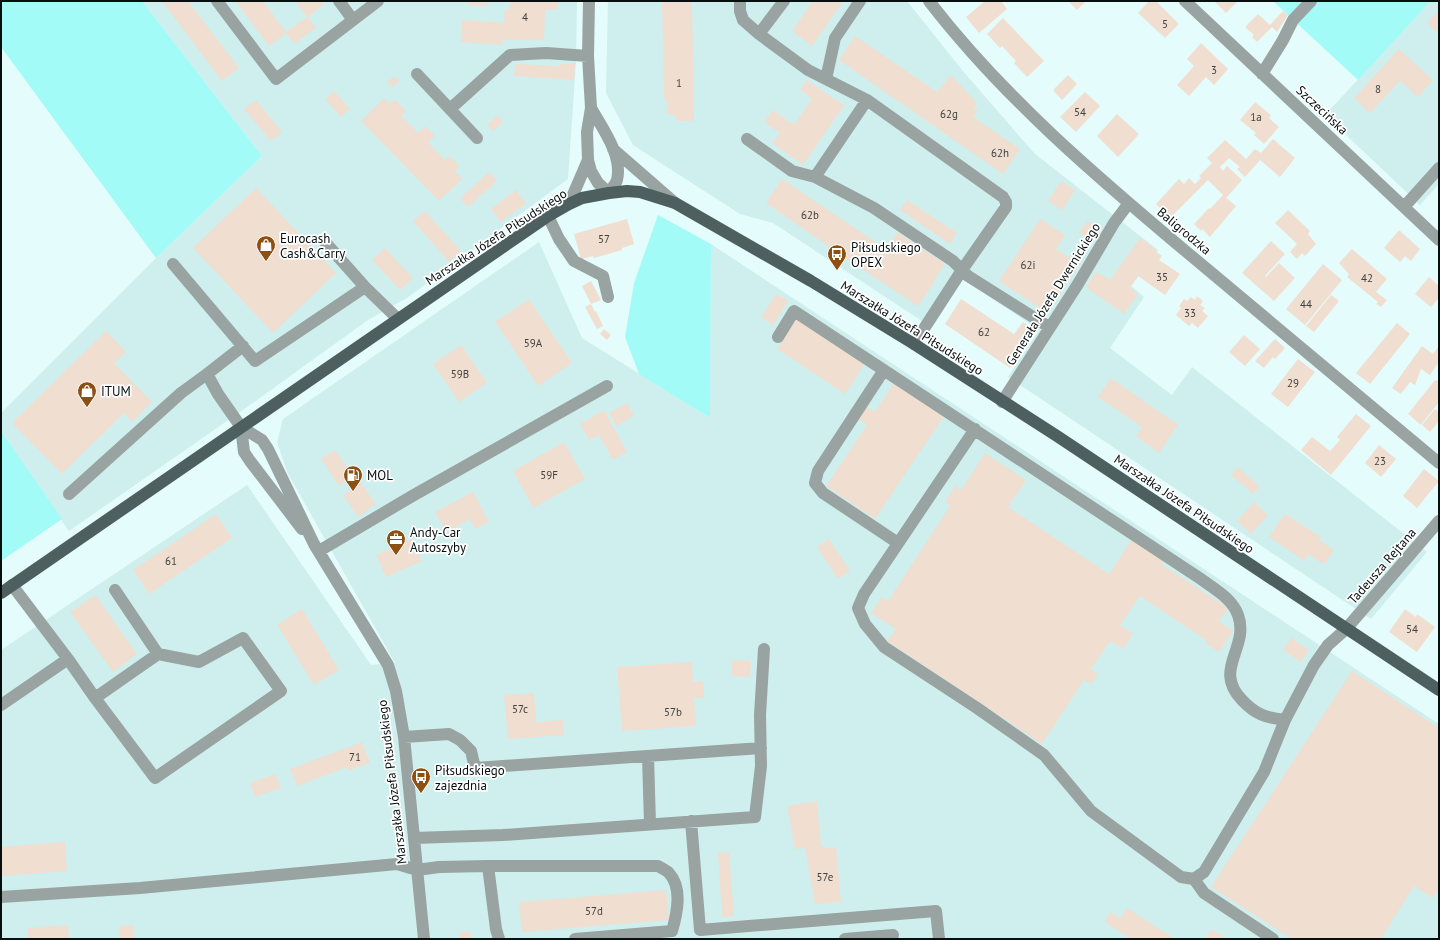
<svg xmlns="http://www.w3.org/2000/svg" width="1440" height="940" font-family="'PT Sans',sans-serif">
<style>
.built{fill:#ceefed}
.green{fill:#a3fbf7}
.building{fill:#f0ded1}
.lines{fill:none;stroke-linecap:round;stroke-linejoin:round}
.minor{stroke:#99a3a2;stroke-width:12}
.major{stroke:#4d5f5e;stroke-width:12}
.labels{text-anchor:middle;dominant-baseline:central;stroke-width:3.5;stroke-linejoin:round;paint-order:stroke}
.number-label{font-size:11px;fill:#40423f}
.street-label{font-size:13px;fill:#060e0e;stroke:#fff}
.poi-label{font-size:13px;fill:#060e0e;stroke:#fff;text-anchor:start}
</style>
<rect width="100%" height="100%" fill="#e4fcfb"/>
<path class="built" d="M 142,1 L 577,1 L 576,61 L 568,179 L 407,298 L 368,320 L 257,400 L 69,531 L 1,431 L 1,413 L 156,258 L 262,156 Z
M 608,1 L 907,1 L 962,70 L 1035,154 L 1158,250 L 1131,286 L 1144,297 L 1110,348 L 1172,395 L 1192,367 L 1427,552 L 1371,619 L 1008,377 L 1039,330 L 963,279 L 931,327 L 773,223 L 740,214 L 633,145 L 606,93 Z
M 1431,1 L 1439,1 L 1439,184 L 1420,205 L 1325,115 Z
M 539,242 L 582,338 L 710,418 L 711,244 L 1439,724 L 1439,939 L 1,939 L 1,650 L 247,485 L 371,665 L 395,663 L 287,472 L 277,442 L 283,419 Z"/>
<path class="green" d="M 1,1 L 142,1 L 262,156 L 156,258 L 1,47 Z
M 1273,1 L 1431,1 L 1358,80 Z
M 658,215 L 711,244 L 710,418 L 639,374 L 625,337 L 634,283 Z
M 1,431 L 62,519 L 1,561 Z"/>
<path class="building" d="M 162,1 L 188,1 L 239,68 L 222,81 Z
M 235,1 L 263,1 L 286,32 L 307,17 L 295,1 L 322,1 L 324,4 L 308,17 L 316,28 L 294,44 L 286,33 L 269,46 Z
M 468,1 L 488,1 L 488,6 L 468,5 Z
M 510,1 L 558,1 L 558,10 L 545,10 L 544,40 L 503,40 L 502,45 L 461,42 L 462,20 L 504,23 L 505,9 L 509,10 Z
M 662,1 L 692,1 L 694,121 L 678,121 L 674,115 L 666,113 L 668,104 L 664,98 Z
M 813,1 L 839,1 L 842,3 L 812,46 L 792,31 Z
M 985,1 L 1001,1 L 1007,9 L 979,33 L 966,17 Z
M 1068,1 L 1086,1 L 1077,10 Z
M 1149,1 L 1156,1 L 1179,24 L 1165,38 L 1138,13 Z
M 1214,1 L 1238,1 L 1226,13 Z
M 1439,10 L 1439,34 L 1427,23 Z
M 1283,11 L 1288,15 L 1277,32 L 1272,27 L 1257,42 L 1252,37 L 1254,35 L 1245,27 L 1258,14 L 1270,25 Z
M 1003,18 L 1044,61 L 1027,77 L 1014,63 L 1016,61 L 1002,46 L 1000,48 L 987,34 Z
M 855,36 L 937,92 L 951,75 L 977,103 L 974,108 L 978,111 L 973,117 L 1020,149 L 1003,174 L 839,60 Z
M 1201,43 L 1228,69 L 1214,85 L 1206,77 L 1189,96 L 1177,85 L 1194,66 L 1187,59 Z
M 1399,49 L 1433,80 L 1418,97 L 1400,81 L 1370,113 L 1354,98 Z
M 515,64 L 559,66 L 559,64 L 575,64 L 574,80 L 514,76 Z
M 1068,75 L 1077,84 L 1062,100 L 1053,90 Z
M 394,76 L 399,81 L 392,87 L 387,82 Z
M 807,80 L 846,107 L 843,107 L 803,165 L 772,143 L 780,133 L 764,122 L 773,110 L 794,125 L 812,99 L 800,90 Z
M 334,91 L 350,109 L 341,117 L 325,99 Z
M 1085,92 L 1100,106 L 1076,132 L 1060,117 Z
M 384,98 L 390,104 L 395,100 L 406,111 L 401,116 L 418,133 L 425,126 L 435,136 L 428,143 L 445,160 L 449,156 L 460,166 L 455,171 L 462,179 L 439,201 L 361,121 Z
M 256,100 L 282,132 L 271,141 L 244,109 Z
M 1255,102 L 1271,115 L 1269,118 L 1279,127 L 1264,144 L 1254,135 L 1256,133 L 1240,120 Z
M 1117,114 L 1139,134 L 1118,157 L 1097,136 Z
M 497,115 L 503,122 L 493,131 L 487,125 Z
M 1273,139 L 1295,158 L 1280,177 L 1260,160 L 1245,177 L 1237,169 L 1240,167 L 1229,158 L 1220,167 L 1223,171 L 1227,166 L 1242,180 L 1226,198 L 1236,206 L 1210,237 L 1202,229 L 1201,231 L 1194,224 L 1209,208 L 1210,209 L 1223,195 L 1208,180 L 1170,218 L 1156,204 L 1179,179 L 1184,184 L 1189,178 L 1195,184 L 1201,178 L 1199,176 L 1212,163 L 1207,158 L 1225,140 L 1246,159 L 1255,149 L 1261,153 Z
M 489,172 L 497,181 L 468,207 L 460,198 Z
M 782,179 L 887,250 L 897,232 L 945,264 L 934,280 L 935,281 L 918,306 L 847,259 L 766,203 Z
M 1061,181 L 1075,190 L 1062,210 L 1048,201 Z
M 256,188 L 336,273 L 273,333 L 193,248 Z
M 516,190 L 526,203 L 501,222 L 491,209 Z
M 907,200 L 957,233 L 950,244 L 900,210 Z
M 1288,210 L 1310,231 L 1308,234 L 1316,244 L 1305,256 L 1302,253 L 1297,259 L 1290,252 L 1297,244 L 1275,223 Z
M 425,211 L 461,251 L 449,262 L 413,221 Z
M 627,219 L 634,244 L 622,248 L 622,250 L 594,258 L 593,256 L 581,259 L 574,234 Z
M 1040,219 L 1065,235 L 1056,249 L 1080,264 L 1047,313 L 999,281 Z
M 1087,221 L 1101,231 L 1093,242 L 1079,233 Z
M 1399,230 L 1420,249 L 1411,261 L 1405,256 L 1400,262 L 1384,248 Z
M 1140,238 L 1156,249 L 1155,251 L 1162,256 L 1159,260 L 1180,274 L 1165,295 L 1138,276 L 1130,288 L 1137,293 L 1137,296 L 1124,314 L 1086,287 L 1096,272 L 1110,280 Z
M 1271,241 L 1285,254 L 1265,276 L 1266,277 L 1279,263 L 1295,278 L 1274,301 L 1242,273 Z
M 385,248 L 413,278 L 400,290 L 372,260 Z
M 1352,249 L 1387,279 L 1376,292 L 1387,300 L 1381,307 L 1376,304 L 1378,302 L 1347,277 L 1349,274 L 1339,263 Z
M 1323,264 L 1342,280 L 1305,325 L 1286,309 Z
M 1429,277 L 1439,286 L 1439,298 L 1431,307 L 1415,294 Z
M 591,281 L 601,300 L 591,304 L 595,312 L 596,311 L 603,326 L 597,329 L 585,307 L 591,304 L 582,286 Z
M 776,294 L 788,301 L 773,325 L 761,317 Z
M 1331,295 L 1339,301 L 1314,332 L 1306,326 Z
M 1197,296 L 1203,301 L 1200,305 L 1205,308 L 1202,311 L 1208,316 L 1198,328 L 1192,323 L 1189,326 L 1176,315 L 1181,308 L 1179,306 L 1184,299 L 1187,301 L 1191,297 L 1195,300 Z
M 529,299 L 572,363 L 538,386 L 495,322 Z
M 961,299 L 1014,334 L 1023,322 L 1035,330 L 1010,368 L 945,324 Z
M 797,318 L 866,362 L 845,394 L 777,349 Z
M 1397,323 L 1410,334 L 1370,384 L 1356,373 Z
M 604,329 L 611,335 L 607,340 L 600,334 Z
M 106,331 L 126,352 L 114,363 L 152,402 L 132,422 L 124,413 L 62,474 L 12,423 Z
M 1244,335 L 1260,349 L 1245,366 L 1229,352 Z
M 1275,339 L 1285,348 L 1275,359 L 1273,357 L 1264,368 L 1255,361 Z
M 461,345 L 487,383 L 459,402 L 433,364 Z
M 1422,346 L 1433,354 L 1438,347 L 1439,347 L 1439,362 L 1430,375 L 1421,369 L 1415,385 L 1410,382 L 1401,394 L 1392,388 Z
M 1298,359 L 1315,372 L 1288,407 L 1271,394 Z
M 1111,378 L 1178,425 L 1159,453 L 1136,436 L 1142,427 L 1098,397 Z
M 1439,379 L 1439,402 L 1421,425 L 1408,414 L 1435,380 L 1437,381 Z
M 895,382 L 945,415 L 875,519 L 826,486 L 867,425 L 857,418 L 865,406 L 875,412 Z
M 627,403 L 634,416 L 616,426 L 609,413 Z
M 1435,409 L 1439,412 L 1439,421 L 1430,432 L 1422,425 Z
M 604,410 L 627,452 L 613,460 L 599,435 L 589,440 L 580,424 Z
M 1356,414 L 1371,426 L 1331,475 L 1301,450 L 1312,437 L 1330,451 L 1340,440 L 1337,437 Z
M 564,442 L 585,479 L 533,508 L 513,471 Z
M 1379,445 L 1396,459 L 1381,477 L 1365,463 Z
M 335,450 L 353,476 L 339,486 L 321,459 Z
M 985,453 L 1026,480 L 1008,507 L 1109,574 L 1132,539 L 1164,560 L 1161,564 L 1228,608 L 1219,621 L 1233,631 L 1219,652 L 1205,643 L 1207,641 L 1140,596 L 1120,625 L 1133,634 L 1123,649 L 1110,641 L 1091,669 L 1098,674 L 1091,684 L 1084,680 L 1042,744 L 887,641 L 896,629 L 871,613 L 882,597 L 888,601 L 950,506 L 945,502 L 955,486 L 961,490 Z
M 1238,467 L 1260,487 L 1253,494 L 1231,475 Z
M 1424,469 L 1439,481 L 1417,508 L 1403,496 Z
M 361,483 L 376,504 L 358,517 L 343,495 Z
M 473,492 L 489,522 L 475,529 L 470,519 L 446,532 L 435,512 Z
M 1254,502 L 1268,515 L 1251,534 L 1237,521 Z
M 216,514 L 232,538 L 149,594 L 133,570 Z
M 1285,514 L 1321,537 L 1319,540 L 1334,550 L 1326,562 L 1321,563 L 1309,554 L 1305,561 L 1269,537 Z
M 411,539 L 422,561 L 386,577 L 376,555 Z
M 829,539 L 850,571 L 838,579 L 817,547 Z
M 95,595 L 137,654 L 113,672 L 70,612 Z
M 302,609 L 339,670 L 314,685 L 277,625 Z
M 1405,609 L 1416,617 L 1417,614 L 1435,627 L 1417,652 L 1389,632 Z
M 1291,638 L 1309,650 L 1301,662 L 1283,650 Z
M 732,660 L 751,661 L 750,677 L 732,676 Z
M 692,662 L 693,682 L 703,681 L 704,698 L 694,698 L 696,726 L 622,731 L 617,667 Z
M 1352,671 L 1439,728 L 1439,888 L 1433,898 L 1414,886 L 1381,939 L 1292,939 L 1211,887 Z
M 534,693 L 536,722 L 563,720 L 564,735 L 508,739 L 504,695 Z
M 362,742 L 370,763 L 348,771 L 347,767 L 297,786 L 290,769 Z
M 276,774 L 281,788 L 255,797 L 250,783 Z
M 817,801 L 821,846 L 826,848 L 836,847 L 841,902 L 815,904 L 805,848 L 795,849 L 787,806 Z
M 65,842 L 67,871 L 1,876 L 1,847 Z
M 729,852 L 734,916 L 722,917 L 718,853 Z
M 666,890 L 669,920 L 522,932 L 519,902 Z
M 1127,908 L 1175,939 L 1131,939 L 1105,922 L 1111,912 L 1120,918 Z
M 68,925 L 69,939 L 28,939 L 28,928 Z
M 133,925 L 134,939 L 120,939 L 119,926 Z
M 1211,929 L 1227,939 L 1205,939 Z
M 470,931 L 471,939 L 460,939 L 460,932 Z"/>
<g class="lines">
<path class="minor" d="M 217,1 L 276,79 L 378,1
M 339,1 L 353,20
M 589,1 L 588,56 L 591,108 L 587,132 L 588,160 L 591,171 L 598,183 L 609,193 C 611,189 616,184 617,180 C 623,155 602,128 591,108
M 740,1 L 740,11 L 743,20 L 759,34 L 808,70 L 867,100 L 1003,197 L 1006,202 L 1006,207 L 962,270 L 914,344
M 929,1 C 1003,97 1097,177 1189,254 C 1272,324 1356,393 1439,463
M 1185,1 L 1439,240
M 759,34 L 784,1
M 417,74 L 477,138
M 1262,74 L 1283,40 L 1293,20 L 1311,1
M 826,79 L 835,38 L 860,1
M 867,100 L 815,177 L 874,208 L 953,261 L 968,276 L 1049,327
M 450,109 L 510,55 L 546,53 L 588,56
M 747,139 L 792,171 L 815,177
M 613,149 L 675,203
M 569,204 L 588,160
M 1404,207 L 1439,168
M 548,216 L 559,239 L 574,261 L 603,276 L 608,297
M 325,242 L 365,287
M 173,264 L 255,361 L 365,287 L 398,319
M 778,337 L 794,311 L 1201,579 C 1214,589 1232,598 1238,615 C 1250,648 1212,669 1242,700 C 1255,714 1266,718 1285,720
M 243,346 L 207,374 L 218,394 L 241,427 L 262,440 L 268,449 L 314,544 L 388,665 L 396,691 L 404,737 L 424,939
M 884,370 L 818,471 L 815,483 L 823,493 L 898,543
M 1002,402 L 1078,284 L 1114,223 L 1129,203
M 241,427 L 244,452 L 250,461 L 302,529
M 975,429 L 864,594 L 858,608 L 865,624 L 884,647 L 977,708 L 1044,755 L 1091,811 L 1181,877 L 1194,879 L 1204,893 L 1273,939
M 69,494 L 181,393 L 207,374
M 319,551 L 414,495 L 607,386
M 12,585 L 68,659
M 95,698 L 158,654
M 1,705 L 68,659 L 95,698 L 155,778 L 281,691 L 243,638 L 199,662 L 158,654 L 115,590
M 404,737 L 449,734 L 460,740 L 471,751 L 475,768 L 761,748
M 648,756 L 650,824
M 691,821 L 700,930 L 936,911 L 939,939
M 414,838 L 503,835 L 755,817 L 761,766 L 760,715 L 764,649
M 488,866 L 658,866 C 661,868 666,870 669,873 C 683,888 677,914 672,931 L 575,939
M 1194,879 L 1204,872 L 1264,772 L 1285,720 L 1314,665 L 1328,645 L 1346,629 L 1439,521
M 1,897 L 140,888 L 397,864 L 417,870 L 439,867 L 488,866 L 496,929 L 499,939
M 845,939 L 893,935"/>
<path class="major" d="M 1,593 L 548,216 L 569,204 L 582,198 L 609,193 L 627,191 L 640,192 L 675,203 L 811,281 L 914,344 L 1057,436 L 1439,690"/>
</g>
<defs>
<g id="shop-pin" transform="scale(1)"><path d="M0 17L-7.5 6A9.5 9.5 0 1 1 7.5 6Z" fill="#8d5013" stroke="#fff"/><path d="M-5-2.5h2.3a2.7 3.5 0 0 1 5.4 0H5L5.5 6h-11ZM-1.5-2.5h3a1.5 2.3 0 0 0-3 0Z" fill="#fff"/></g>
<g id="bus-pin" transform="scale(1)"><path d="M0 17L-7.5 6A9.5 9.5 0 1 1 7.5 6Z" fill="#8d5013" stroke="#fff"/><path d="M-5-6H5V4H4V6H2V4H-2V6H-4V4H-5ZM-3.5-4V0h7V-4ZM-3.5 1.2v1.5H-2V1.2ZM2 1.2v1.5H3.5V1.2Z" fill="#fff"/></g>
<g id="fuel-pin" transform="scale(1)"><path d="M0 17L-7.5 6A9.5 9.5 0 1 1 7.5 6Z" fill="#8d5013" stroke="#fff"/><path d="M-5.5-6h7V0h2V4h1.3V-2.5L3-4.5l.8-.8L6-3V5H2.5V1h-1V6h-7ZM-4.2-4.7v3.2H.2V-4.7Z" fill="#fff"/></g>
<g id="office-pin" transform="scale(1)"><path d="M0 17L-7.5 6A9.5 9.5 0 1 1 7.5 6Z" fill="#8d5013" stroke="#fff"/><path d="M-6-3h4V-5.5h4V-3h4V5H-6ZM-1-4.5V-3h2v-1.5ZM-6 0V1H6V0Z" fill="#fff"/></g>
</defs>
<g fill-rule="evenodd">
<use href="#shop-pin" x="266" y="245"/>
<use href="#bus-pin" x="837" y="254"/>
<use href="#shop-pin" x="87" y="391"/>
<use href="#fuel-pin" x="353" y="475"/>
<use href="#office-pin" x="396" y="539"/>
<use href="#bus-pin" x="421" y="777"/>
</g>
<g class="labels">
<g class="number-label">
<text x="525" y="17">4</text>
<text x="1165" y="24">5</text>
<text x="1214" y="70">3</text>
<text x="679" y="83">1</text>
<text x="1378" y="89">8</text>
<text x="1080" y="112">54</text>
<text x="949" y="114">62g</text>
<text x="1256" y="117">1a</text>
<text x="1000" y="153">62h</text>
<text x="810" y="215">62b</text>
<text x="604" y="239">57</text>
<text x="1028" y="265">62i</text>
<text x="1162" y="277">35</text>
<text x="1367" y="278">42</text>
<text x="1306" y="304">44</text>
<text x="1190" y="313">33</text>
<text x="984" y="332">62</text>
<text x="533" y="343">59A</text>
<text x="460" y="374">59B</text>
<text x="1293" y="383">29</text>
<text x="1380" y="461">23</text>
<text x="549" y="475">59F</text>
<text x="171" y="561">61</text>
<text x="1412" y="629">54</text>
<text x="520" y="709">57c</text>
<text x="673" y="712">57b</text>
<text x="355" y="757">71</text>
<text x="825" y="877">57e</text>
<text x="594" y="911">57d</text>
</g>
<g class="street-label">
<text transform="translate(1322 110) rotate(43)">Szczecińska</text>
<text transform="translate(1184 231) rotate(40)">Baligrodzka</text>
<text transform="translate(496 237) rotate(-33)">Marszałka Józefa Piłsudskiego</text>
<text transform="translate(1053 294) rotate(-58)">Generała Józefa Dwernickiego</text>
<text transform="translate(912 328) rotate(32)">Marszałka Józefa Piłsudskiego</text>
<text transform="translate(1184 504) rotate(34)">Marszałka Józefa Piłsudskiego</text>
<text transform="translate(1382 566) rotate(-49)">Tadeusza Rejtana</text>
<text transform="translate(392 782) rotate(-97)">Marszałka Józefa Piłsudskiego</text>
</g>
<g class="poi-label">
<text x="280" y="238">Eurocash<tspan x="280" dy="15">Cash&amp;Carry</tspan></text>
<text x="851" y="247">Piłsudskiego<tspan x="851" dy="15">OPEX</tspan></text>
<text x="101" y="391">ITUM</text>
<text x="367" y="475">MOL</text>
<text x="410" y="532">Andy-Car<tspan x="410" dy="15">Autoszyby</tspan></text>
<text x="435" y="770">Piłsudskiego<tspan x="435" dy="15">zajezdnia</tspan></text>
</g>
</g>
<rect width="1440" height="940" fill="none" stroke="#060e0e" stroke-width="4"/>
</svg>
